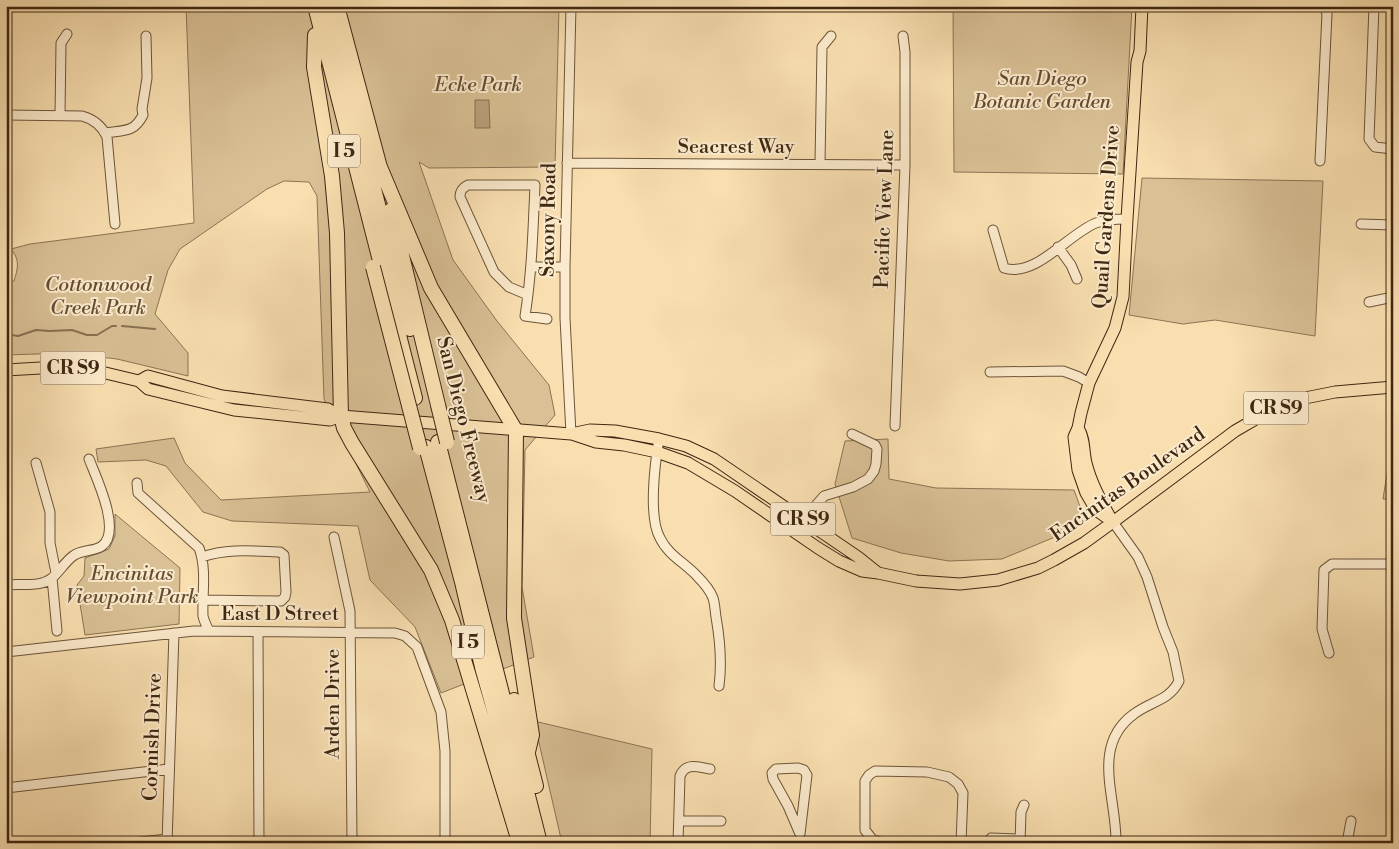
<svg xmlns="http://www.w3.org/2000/svg" width="1399" height="849" font-family="'Libre Bodoni',serif">
<style>
.green{fill:#d9c095;stroke:#8c7454}
.water{fill:#b9a07a;stroke:#887050}
.lines{fill:none;stroke-linecap:round;stroke-linejoin:round}
.stream{stroke:#887050;stroke-width:2}
.minor-casing{stroke:#6d553a;stroke-width:11}
.major-casing{stroke:#3e2712;stroke-width:13}
.highway-casing{stroke:#3e2712;stroke-width:16}
.minor{stroke:#fbeacc;stroke-width:9}
.major{stroke:#f9dfb0;stroke-width:11}
.highway{stroke:#f9dfb0;stroke-width:14}
.highway-bridge-casing{stroke:#3e2712;stroke-width:16;stroke-linecap:butt}
.highway-bridge{stroke:#f9dfb0;stroke-width:14}
.labels{text-anchor:middle;dominant-baseline:central;stroke-width:4;stroke-linejoin:round;paint-order:stroke}
.shield{fill:#fbeacc;stroke:#77624a;stroke-width:1}
.shield-label{font-size:19px;font-weight:bold;fill:#3e2712}
.park-label{font-size:20px;font-style:italic;fill:#654d33;stroke:#fbeacc}
.street-label{font-size:20px;fill:#3e2712;stroke:#fbeacc}
</style>
<rect width="100%" height="100%" fill="#f9dfb0"/>
<filter id="stains"><feTurbulence type="fractalNoise" baseFrequency=".004" numOctaves="4"/><feColorMatrix values="0 0 0 0 .2 0 0 0 0 .09 0 0 0 0 .02 0 0 0 .5 -.17"/></filter>
<radialGradient id="worn" r=".72"><stop offset=".6" stop-color="#630" stop-opacity="0"/><stop offset="1" stop-color="#630" stop-opacity=".3"/></radialGradient>
<path class="green" d="M 186,6 L 559,6 L 555,167 L 429,168 L 419,162 L 453,260 L 497,321 L 549,385 L 555,415 L 525,450 L 522,587 L 534,657 L 441,693 L 415,627 L 370,580 L 358,526 L 232,521 L 203,512 L 166,466 L 146,460 L 98,462 L 96,449 L 174,438 L 185,463 L 221,500 L 370,492 L 324,399 L 317,196 L 309,182 L 284,181 L 267,189 L 180,249 L 168,270 L 155,314 L 188,353 L 188,376 L 117,359 L 68,353 L 6,355 L 6,282 L 14,281 C 18,268 20,260 11,249 L 30,244 L 194,223 Z
M 953,6 L 1132,6 L 1123,174 L 954,172 Z
M 1142,178 L 1323,181 L 1315,336 L 1215,320 L 1183,324 L 1129,315 Z
M 888,439 L 889,479 L 936,488 L 1074,490 L 1082,512 L 1067,532 L 1002,559 L 949,561 L 901,553 L 852,538 L 835,484 L 845,441 Z
M 1392,442 L 1393,442 L 1393,499 L 1383,499 Z
M 115,514 L 180,568 L 179,624 L 85,635 L 77,585 L 84,576 L 85,558 L 109,549 L 115,536 Z
M 534,721 L 652,749 L 650,843 L 562,843 Z"/>
<path class="water" d="M 475,100 L 489,100 L 490,128 L 475,128 Z"/>
<g class="lines">
<path class="stream" d="M 122,326 L 155,329
M 6,334 L 18,336 L 36,330 L 50,331 L 72,330 L 87,335 L 97,335 L 112,326 L 116,326"/>
<g class="minor-casing">
<path id="minor" d="M 1374,6 L 1369,139 L 1375,147 L 1393,149
M 6,115 L 82,116 C 93,119 102,126 107,137 L 115,224
M 60,115 L 61,43 L 67,34
M 105,133 C 124,130 134,133 143,115 L 142,109 L 147,78 L 146,36
M 1320,161 L 1327,14 L 1324,6
M 567,163 L 905,165
M 820,164 L 822,47 L 831,36
M 1361,224 L 1393,225
M 993,230 L 1004,268 C 1036,278 1068,234 1096,223 C 1106,219 1116,219 1127,219
M 1058,247 L 1071,265 L 1077,279
M 532,267 L 565,267
M 528,295 L 509,287 L 494,272 L 460,197 C 460,191 462,188 468,185 L 535,185 C 533,229 532,272 525,316 L 547,319
M 1369,302 L 1393,297
M 990,372 L 1063,371 L 1079,377 L 1089,383
M 895,426 L 905,165 L 905,52 L 903,36
M 571,434 L 565,318 L 565,267 L 571,6
M 659,439 C 655,463 648,517 660,538 C 668,555 685,563 697,576 C 704,583 710,590 713,598 C 715,604 715,611 716,617 C 720,640 722,663 719,686
M 36,463 L 50,512 L 50,543 L 56,573
M 137,483 L 138,493 L 199,548 C 207,569 202,594 203,616 C 204,621 207,627 209,631
M 803,520 L 824,496 L 853,487 L 868,479 L 874,471 L 876,464 L 877,449 L 875,445 L 852,434
M 1113,522 L 1138,557 L 1147,577 L 1163,627 L 1173,652 L 1179,681 C 1169,701 1151,701 1134,714 C 1090,746 1117,798 1116,843
M 334,537 L 350,611 L 352,843
M 202,557 C 227,548 254,551 280,552 L 284,555 L 286,592 L 285,597 L 281,601 L 204,600
M 52,578 L 57,631
M 6,585 C 20,583 40,588 52,578 C 59,572 65,562 73,556 C 82,549 94,552 102,546 C 122,531 96,477 89,459
M 258,632 L 259,843
M 6,652 L 194,631 L 395,633 L 405,636 L 417,647 L 441,712 L 445,751 L 445,843
M 1329,653 L 1322,629 L 1324,570 L 1332,564 L 1393,564
M 798,768 L 804,770 L 807,775 L 800,834 L 788,806 L 773,779 L 772,773 L 776,769 Z
M 6,788 L 169,769
M 679,821 L 721,821
M 991,838 L 1020,839
M 132,843 L 167,839
M 167,843 L 174,633
M 678,843 L 680,776 C 686,762 697,767 710,769
M 882,843 L 872,839 L 865,830 L 865,781 L 869,775 L 875,771 L 927,772 L 949,777 L 958,784 L 963,793 L 961,843
M 1020,843 L 1021,812 L 1024,805
M 1347,843 L 1351,821"/>
</g>
<g class="major-casing">
<path id="major" d="M 6,370 L 58,367 L 93,370 L 139,381 L 148,389 L 234,410 L 330,420 L 341,416 L 571,434 L 590,430 L 615,431 L 659,439 L 686,446 L 714,459 L 858,557 L 878,573
M 139,381 L 148,376 L 222,396 L 328,409 L 341,416
M 1078,428 C 1085,439 1083,451 1086,463 C 1091,483 1101,501 1111,519
M 572,434 L 596,442 L 624,445 L 657,452 L 688,463 L 735,491 L 818,548 L 839,561 L 862,571 L 878,573 L 916,581 L 960,584 L 998,580 L 1038,568 L 1054,560 L 1084,543 L 1113,522 L 1235,431 L 1273,409 L 1305,398 L 1335,392 L 1393,387
M 1113,522 L 1096,510 L 1086,493 L 1078,470 L 1074,437 L 1078,428 L 1081,413 L 1089,383 L 1115,328 L 1123,297 L 1127,219 L 1137,62 L 1140,51 L 1142,6"/>
</g>
<g class="highway-casing">
<path id="highway" d="M 315,6 L 415,398
M 327,6 L 410,329
M 337,6 L 382,175
M 315,35 L 314,67 L 332,176 L 337,233 L 341,416 L 344,428 L 352,443 L 431,570 L 452,620 L 517,835
M 380,167 L 431,288 L 516,431 L 514,618 L 532,735 L 528,752
M 391,210 L 438,405
M 438,442 L 540,843
M 426,447 L 462,582 L 482,667 L 509,764 L 526,843
M 514,700 L 536,786"/>
</g>
<use href="#minor" class="minor"/>
<use href="#major" class="major"/>
<use href="#highway" class="highway"/>
<g class="highway-bridge-casing">
<path id="highway-bridge" d="M 373,267 L 420,448
M 438,405 L 447,442"/>
</g>
<use href="#highway-bridge" class="highway-bridge"/>
</g>
<g class="labels">
<g class="shield">
<rect x="328" y="134.5" width="32" height="33" rx="4"/>
<rect x="40.5" y="351.5" width="65" height="33" rx="4"/>
<rect x="1243.5" y="391.5" width="65" height="33" rx="4"/>
<rect x="770.5" y="502.5" width="65" height="33" rx="4"/>
<rect x="452" y="625.5" width="32" height="33" rx="4"/>
</g>
<g class="shield-label">
<text x="344" y="151">I 5</text>
<text x="73" y="368">CR S9</text>
<text x="1276" y="408">CR S9</text>
<text x="803" y="519">CR S9</text>
<text x="468" y="642">I 5</text>
</g>
<g class="park-label">
<text x="1042" y="79">San Diego<tspan x="1042" dy="23">Botanic Garden</tspan></text>
<text x="478" y="85">Ecke Park</text>
<text x="98" y="285">Cottonwood<tspan x="98" dy="23">Creek Park</tspan></text>
<text x="132" y="574">Encinitas<tspan x="132" dy="23">Viewpoint Park</tspan></text>
</g>
<g class="street-label">
<text x="736" y="147">Seacrest Way</text>
<text transform="translate(885 209) rotate(-88)">Pacific View Lane</text>
<text transform="translate(1107 217) rotate(-86)">Quail Gardens Drive</text>
<text transform="translate(549 220) rotate(-89)">Saxony Road</text>
<text transform="translate(463 420) rotate(76)">San Diego Freeway</text>
<text transform="translate(1128 485) rotate(-35)">Encinitas Boulevard</text>
<text x="280" y="614">East D Street</text>
<text transform="translate(333 704) rotate(-90)">Arden Drive</text>
<text transform="translate(153 737) rotate(-88)">Cornish Drive</text>
</g>
</g>
<rect width="1399" height="849" fill="none" stroke="#f9dfb0" stroke-width="25"/>
<rect x="8" y="8" width="1384" height="834" fill="none" stroke="#3e2712" stroke-width="2.5"/>
<rect x="12" y="12" width="1374" height="824" fill="none" stroke="#3e2712"/>
<rect width="100%" height="100%" filter="url(#stains)"/>
<rect width="100%" height="100%" fill="url(#worn)"/>
</svg>
